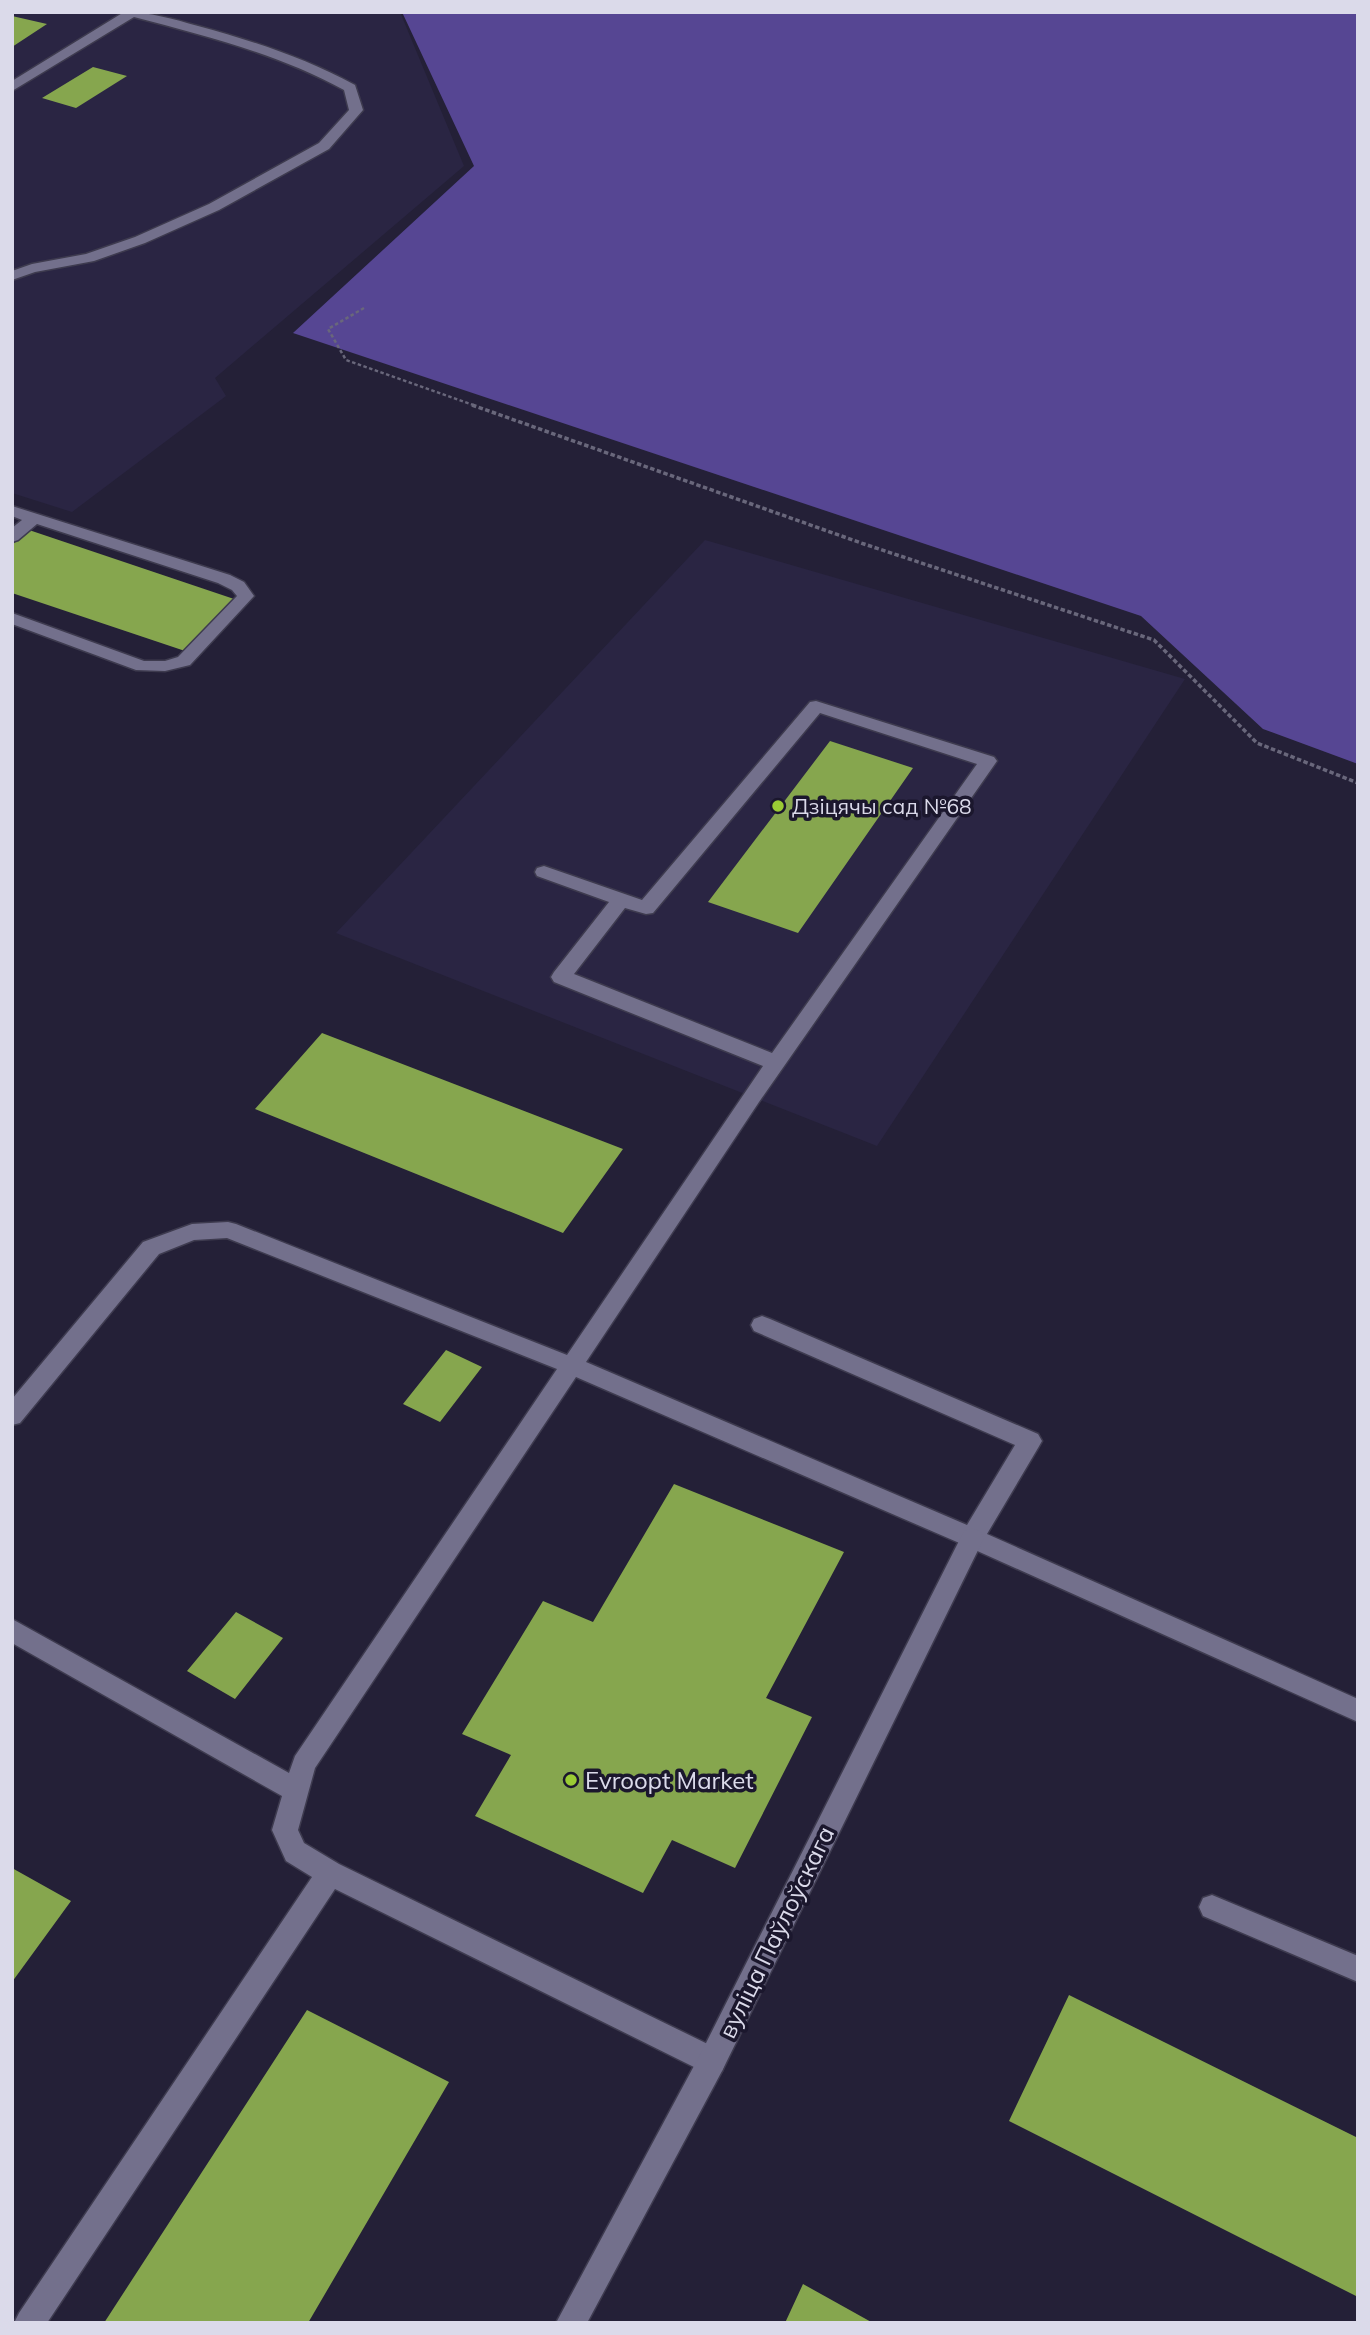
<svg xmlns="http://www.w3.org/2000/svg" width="1370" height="2335" font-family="Mulish,sans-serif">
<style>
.built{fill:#2a2543}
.forest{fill:#564693}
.building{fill:#86a64e}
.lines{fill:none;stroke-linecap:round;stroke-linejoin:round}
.service-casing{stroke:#3e3b4f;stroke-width:3}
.minor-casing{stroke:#3e3b4f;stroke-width:3}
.path-far1{stroke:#69677b;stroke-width:2.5;stroke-dasharray:3.5 2.5;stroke-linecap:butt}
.path{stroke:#69677b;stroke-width:3.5;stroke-dasharray:4.5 2.5;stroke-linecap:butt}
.service{fill:#73708c;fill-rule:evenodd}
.minor{fill:#73708c;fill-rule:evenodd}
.poi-dot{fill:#9acb34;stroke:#1b172d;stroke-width:2.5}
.labels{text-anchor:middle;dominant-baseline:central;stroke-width:7;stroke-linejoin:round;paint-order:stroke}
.poi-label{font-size:21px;fill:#dbdaea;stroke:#1b172d;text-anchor:start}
.near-poi-label{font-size:24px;fill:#dbdaea;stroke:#1b172d;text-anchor:start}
.near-street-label{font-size:24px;fill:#dbdaea;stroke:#1b172d}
</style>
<rect width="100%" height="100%" fill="#242037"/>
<path class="built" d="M 12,12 L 400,12 L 464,166 L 215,378 L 226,396 L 72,512 L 12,493 Z
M 705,540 L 1185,679 L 877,1146 L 336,933 Z"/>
<path class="forest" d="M 402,12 L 1358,12 L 1358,764 L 1263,729 L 1141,616 L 293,333 L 474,166 Z"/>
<path class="building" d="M 12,16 L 47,24 L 12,47 Z
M 93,67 L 127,76 L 76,108 L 42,98 Z
M 29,530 L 237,600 L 185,651 L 12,593 L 12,545 Z
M 830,741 L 913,768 L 798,933 L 708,902 Z
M 322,1033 L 623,1149 L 563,1233 L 255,1109 Z
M 446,1350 L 482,1367 L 440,1422 L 403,1404 Z
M 674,1484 L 844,1552 L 766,1698 L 812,1717 L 735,1868 L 672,1840 L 643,1893 L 475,1816 L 511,1755 L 462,1734 L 543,1601 L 593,1622 Z
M 236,1612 L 283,1638 L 235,1699 L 187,1671 Z
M 12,1868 L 71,1901 L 12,1982 Z
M 1069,1995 L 1358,2138 L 1358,2297 L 1009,2121 Z
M 307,2010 L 449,2082 L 308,2323 L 104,2323 Z
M 803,2284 L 873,2323 L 785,2323 Z"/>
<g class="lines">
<g class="service-casing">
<path id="service" d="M 124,12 C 150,12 173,19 198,26 C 253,41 305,58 355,85 L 363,110 L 329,149 L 219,210 L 145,243 L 94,261 L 35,272 L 12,280 L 12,271 L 32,264 L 86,254 L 135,237 L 209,204 L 319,143 L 349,110 L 344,90 C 278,54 206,36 134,17 L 12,91 L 12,81 Z
M 12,506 L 230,575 L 244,582 L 254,596 L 190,665 L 165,671 L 136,670 L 12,624 L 12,613 L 144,661 L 165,661 L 178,657 L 237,596 L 232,590 L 218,583 L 37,524 L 18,540 L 12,542 L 12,528 L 22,520 L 12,516 Z
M 816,701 L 994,757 L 997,761 L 759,1102 L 586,1362 L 967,1525 L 1015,1445 L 754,1331 L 751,1325 L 754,1319 L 762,1316 L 770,1319 L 1038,1434 L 1042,1441 L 1038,1448 L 987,1534 L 1358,1699 L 1358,1722 L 964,1545 L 576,1377 L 315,1768 L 298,1830 L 304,1843 L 339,1864 L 722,2051 L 726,2061 L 722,2071 L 712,2075 L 702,2071 L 335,1889 L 47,2323 L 14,2323 L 19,2313 L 312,1877 L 286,1861 L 272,1830 L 282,1796 L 12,1643 L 12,1619 L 289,1773 L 295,1756 L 557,1369 L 227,1238 L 194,1240 L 159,1254 L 20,1423 L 12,1425 L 12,1399 L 143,1242 L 192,1224 L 228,1222 L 236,1224 L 567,1355 L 763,1066 L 554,982 L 551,977 L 554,972 L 609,902 L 537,876 L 535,872 L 537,868 L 544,866 L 642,900 L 810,702 ZM 820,713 L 977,764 L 772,1053 L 574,974 L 625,908 L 646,914 L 653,913 Z
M 1212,1895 L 1358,1956 L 1358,1982 L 1203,1916 L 1199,1907 L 1203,1898 Z"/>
</g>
<g class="minor-casing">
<path id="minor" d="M 972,1528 L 980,1531 L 984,1538 L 722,2071 L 587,2323 L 556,2323 L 702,2051 L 964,1531 Z"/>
</g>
<path class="path-far1" d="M 364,308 L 328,329 L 346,360 L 476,406"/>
<path class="path" d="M 472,405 L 864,544 L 1154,640 L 1257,743 L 1358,783"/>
<use href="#service" class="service"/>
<use href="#minor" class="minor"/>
</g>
<g class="poi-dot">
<circle cx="778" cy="806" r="7"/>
<circle cx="571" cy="1780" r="7"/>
</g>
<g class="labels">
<g class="poi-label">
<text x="792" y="806">Дзіцячы сад №68</text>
</g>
<g class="near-poi-label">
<text x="585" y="1780">Evroopt Market</text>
</g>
<g class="near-street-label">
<text transform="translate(776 1932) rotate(-64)">вуліца Паўлоўскага</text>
</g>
</g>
<rect width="1370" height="2335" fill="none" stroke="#dbdaea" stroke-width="28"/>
</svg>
